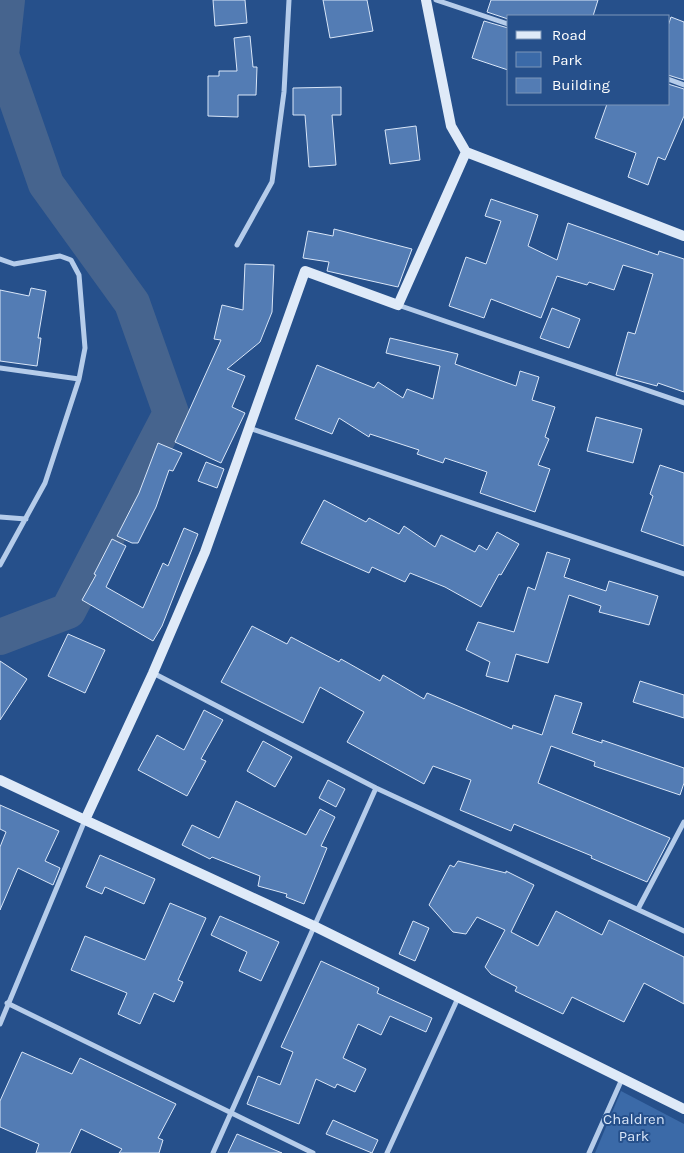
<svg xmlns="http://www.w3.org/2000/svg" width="684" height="1153" font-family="Karla,sans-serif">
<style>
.green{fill:#3b6aa8}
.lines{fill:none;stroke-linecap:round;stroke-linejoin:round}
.river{stroke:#46648e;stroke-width:36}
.building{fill:#537cb4;stroke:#d9e6f8}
.street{stroke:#b5ccea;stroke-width:5}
.secondary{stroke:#dfeaf8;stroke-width:10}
.labels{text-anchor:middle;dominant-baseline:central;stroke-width:4;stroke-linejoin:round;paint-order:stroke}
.park-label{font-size:15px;fill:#d9e6f8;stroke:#26508b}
</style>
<rect width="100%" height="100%" fill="#26508b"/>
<path class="green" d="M 621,1091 L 684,1124 L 684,1153 L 595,1153 Z"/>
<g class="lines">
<path class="river" d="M 0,637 L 68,611 L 171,413 L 132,303 L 46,184 L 1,55 L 7,0"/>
</g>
<path class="building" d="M 213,0 L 245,0 L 247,23 L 215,26 Z
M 323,0 L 367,0 L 373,31 L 330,38 Z
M 491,0 L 598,0 L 593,16 L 508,16 L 508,19 L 487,12 Z
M 671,17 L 684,22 L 684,80 L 668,75 L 668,26 Z
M 484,21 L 508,28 L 508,70 L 472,58 Z
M 250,36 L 253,67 L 257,67 L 256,95 L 238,95 L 238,117 L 208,116 L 208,76 L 219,76 L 219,71 L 237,71 L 234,38 Z
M 668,84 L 684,89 L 684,116 L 665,160 L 658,157 L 648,185 L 628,177 L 636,153 L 595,138 L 607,104 L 668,104 Z
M 341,87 L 341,115 L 332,115 L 336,165 L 309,167 L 305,115 L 293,115 L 293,88 Z
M 416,126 L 420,160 L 390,164 L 385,130 Z
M 491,199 L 538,215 L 528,246 L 557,260 L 568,223 L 658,255 L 659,251 L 684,259 L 684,392 L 658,383 L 657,386 L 616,375 L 628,332 L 635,334 L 653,274 L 623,265 L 614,290 L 589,282 L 587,285 L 557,276 L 541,318 L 491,299 L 484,318 L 449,306 L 466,257 L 486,264 L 501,221 L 485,216 Z
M 334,229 L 412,249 L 398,287 L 327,271 L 329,262 L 303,258 L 308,231 L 333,236 Z
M 245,264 L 274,265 L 272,312 L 260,342 L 227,369 L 245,376 L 232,407 L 245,413 L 221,463 L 175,442 L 221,340 L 214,339 L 222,305 L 243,310 Z
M 31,288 L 46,291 L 38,338 L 41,338 L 37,366 L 0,361 L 0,290 L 29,296 Z
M 552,308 L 580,319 L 569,348 L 540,338 Z
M 390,338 L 458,354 L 455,364 L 516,386 L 520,371 L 539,377 L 532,400 L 555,407 L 545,437 L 549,439 L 538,465 L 550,469 L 535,512 L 480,493 L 487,472 L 445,458 L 443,463 L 417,454 L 419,450 L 370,434 L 369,437 L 339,418 L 332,434 L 295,419 L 317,365 L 374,388 L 378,382 L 403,398 L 407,389 L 433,399 L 440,366 L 386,353 Z
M 596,417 L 642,429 L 633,463 L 587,451 Z
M 158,443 L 182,453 L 173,471 L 169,470 L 156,507 L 138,543 L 132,543 L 117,536 L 139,493 Z
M 206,462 L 224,469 L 217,488 L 198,481 Z
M 660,465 L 684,473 L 684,546 L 641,531 L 653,496 L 650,494 Z
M 324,500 L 366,522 L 369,518 L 399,534 L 404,526 L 435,547 L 441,535 L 475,552 L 479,545 L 487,550 L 497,532 L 519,544 L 501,575 L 499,574 L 481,607 L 445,587 L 410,573 L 405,582 L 372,567 L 369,573 L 301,543 Z
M 184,528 L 198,534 L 162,626 L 153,641 L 82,600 L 96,575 L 94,574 L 112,539 L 126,546 L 106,587 L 143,608 L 163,563 L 168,566 Z
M 547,552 L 570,559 L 564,577 L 606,591 L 609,581 L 658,596 L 649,625 L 599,612 L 601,606 L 569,595 L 548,663 L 516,654 L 508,682 L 486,676 L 490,662 L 466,650 L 478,622 L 514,632 L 528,587 L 535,590 Z
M 252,626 L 287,644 L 291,637 L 339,662 L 341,659 L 380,681 L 383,675 L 424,699 L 427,693 L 512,729 L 513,725 L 542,735 L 555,695 L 582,703 L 572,733 L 602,743 L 602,740 L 684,768 L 684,783 L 680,795 L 594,766 L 595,762 L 551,746 L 538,783 L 670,838 L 647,882 L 591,858 L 592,856 L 514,824 L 511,831 L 460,810 L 471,780 L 433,766 L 424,784 L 347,742 L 364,712 L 320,687 L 303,723 L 221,682 Z
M 68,634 L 105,650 L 85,693 L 48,676 Z
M 0,661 L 27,679 L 0,720 Z
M 640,681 L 684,695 L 684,718 L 633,702 Z
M 204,710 L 223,720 L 201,759 L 206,761 L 187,796 L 138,770 L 157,735 L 184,750 Z
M 263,741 L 292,757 L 275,787 L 247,771 Z
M 328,780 L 345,789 L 336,807 L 319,798 Z
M 236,801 L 306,835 L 320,809 L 335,817 L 321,846 L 327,848 L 304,904 L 286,897 L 287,894 L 258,886 L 260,876 L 212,857 L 210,859 L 182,845 L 192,825 L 219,838 Z
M 0,805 L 59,831 L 45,861 L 60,868 L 53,885 L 18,868 L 0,910 L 0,847 L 6,832 L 0,829 Z
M 100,855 L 155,879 L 144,904 L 105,887 L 102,894 L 86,887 Z
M 458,861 L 506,873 L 506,871 L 534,885 L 511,932 L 538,946 L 556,911 L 602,935 L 609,920 L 684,957 L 684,1004 L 644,983 L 624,1022 L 572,997 L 563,1014 L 515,991 L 517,987 L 491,974 L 485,967 L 505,930 L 477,917 L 466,934 L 453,932 L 429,905 L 450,865 L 454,867 Z
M 170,903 L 206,918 L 178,980 L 183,982 L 174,1002 L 154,993 L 140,1024 L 118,1014 L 127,993 L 71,970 L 85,936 L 145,960 Z
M 220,916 L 279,942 L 261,981 L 239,971 L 247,952 L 211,935 Z
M 413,921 L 429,928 L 415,961 L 399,954 Z
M 321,961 L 379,988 L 377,993 L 432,1018 L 426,1032 L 390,1016 L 381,1035 L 358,1024 L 343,1058 L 366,1069 L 355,1092 L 337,1084 L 335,1088 L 316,1079 L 299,1124 L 247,1104 L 258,1076 L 280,1085 L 293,1052 L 281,1047 Z
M 22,1052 L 72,1074 L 80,1058 L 176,1104 L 158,1138 L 163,1140 L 159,1153 L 119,1153 L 122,1149 L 81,1129 L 70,1153 L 36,1153 L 39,1144 L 0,1127 L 0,1101 Z
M 333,1120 L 378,1140 L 372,1153 L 326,1134 Z
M 237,1134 L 282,1153 L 228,1153 Z"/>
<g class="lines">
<path class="street" d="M 436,0 L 508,24
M 668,79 L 684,85
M 237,245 L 272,182 L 284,92 L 289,0
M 0,259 L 14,264 L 60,256 L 71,260 L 79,275 L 85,348 L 79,379 L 45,483 L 0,565
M 398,305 L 684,403
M 0,368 L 79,379
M 249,428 L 684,574
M 0,517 L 26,519
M 153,673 L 376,788 L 684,931
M 638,909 L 684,822
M 7,1003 L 313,1153
M 0,1024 L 85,820
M 213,1153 L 376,788
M 387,1153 L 458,998
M 589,1153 L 622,1079"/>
<path class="secondary" d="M 426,0 L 451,126 L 466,152 L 684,236
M 0,780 L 85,820 L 153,673 L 205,552 L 305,271 L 398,305 L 466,152
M 85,820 L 314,926 L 684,1109"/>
</g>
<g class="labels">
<g class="park-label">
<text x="634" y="1119">Chaldren<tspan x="634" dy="17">Park</tspan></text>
</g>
</g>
<rect x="507" y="15" width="162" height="90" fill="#26508b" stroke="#7d96b9"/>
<rect x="516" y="31" width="25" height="8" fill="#dfeaf8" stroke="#7d96b9"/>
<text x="552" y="40" font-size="15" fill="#ffffff">Road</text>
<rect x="516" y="52" width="25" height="15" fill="#3b6aa8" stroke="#7d96b9"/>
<text x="552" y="65" font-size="15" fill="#ffffff">Park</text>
<rect x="516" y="78" width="25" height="15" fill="#537cb4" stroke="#7d96b9"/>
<text x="552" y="90" font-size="15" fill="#ffffff">Building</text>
</svg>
